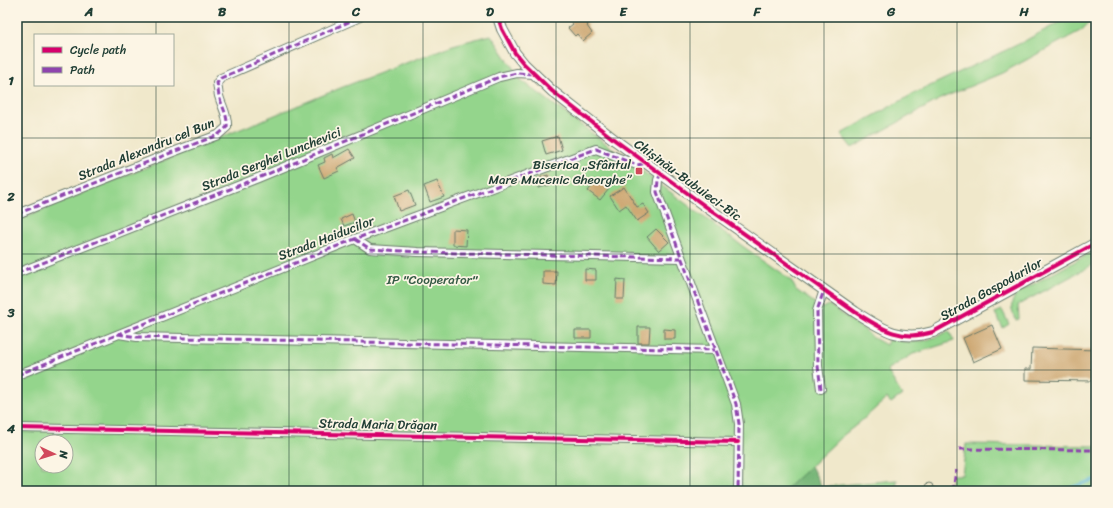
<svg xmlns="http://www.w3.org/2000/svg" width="1113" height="508" font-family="Sriracha,sans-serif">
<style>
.green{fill:#94d58c;stroke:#5a8960;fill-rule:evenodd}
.forest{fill:#77b678;stroke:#4b7a56}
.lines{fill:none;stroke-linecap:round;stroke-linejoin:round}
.stream{stroke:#57b6d5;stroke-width:3}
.building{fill:#cea975}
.minor-casing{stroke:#687969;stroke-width:10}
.tertiary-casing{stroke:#687969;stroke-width:12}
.minor{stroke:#fff;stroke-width:8}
.tertiary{stroke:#fff;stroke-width:10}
.quiet{stroke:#8e44ad;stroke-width:3;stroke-dasharray:6 3;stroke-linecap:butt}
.cycleway-casing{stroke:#fcf5e5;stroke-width:6}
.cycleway{stroke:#d6006c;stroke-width:4}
.grid{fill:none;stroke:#1f3d34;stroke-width:1;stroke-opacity:0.55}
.poi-dot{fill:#d1495b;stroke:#fcf5e5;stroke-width:1.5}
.labels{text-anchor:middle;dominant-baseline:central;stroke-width:3.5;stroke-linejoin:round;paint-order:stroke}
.street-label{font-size:13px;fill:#1f3d34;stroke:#fcf5e5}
.poi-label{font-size:13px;fill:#1f3d34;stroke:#fcf5e5;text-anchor:end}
.park-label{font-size:13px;fill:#365b46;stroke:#fcf5e5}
.neatline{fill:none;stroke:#1f3d34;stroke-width:1.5}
.grid-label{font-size:13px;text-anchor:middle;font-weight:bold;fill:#1f3d34}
</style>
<rect width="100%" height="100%" fill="#fcf5e5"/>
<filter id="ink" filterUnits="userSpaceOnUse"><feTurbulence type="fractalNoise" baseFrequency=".025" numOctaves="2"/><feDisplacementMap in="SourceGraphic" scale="8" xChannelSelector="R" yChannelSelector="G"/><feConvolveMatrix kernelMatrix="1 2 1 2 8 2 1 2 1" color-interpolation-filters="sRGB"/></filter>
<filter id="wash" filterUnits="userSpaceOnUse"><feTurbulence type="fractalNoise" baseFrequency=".012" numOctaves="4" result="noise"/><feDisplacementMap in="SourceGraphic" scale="16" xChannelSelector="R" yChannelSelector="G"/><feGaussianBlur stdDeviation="0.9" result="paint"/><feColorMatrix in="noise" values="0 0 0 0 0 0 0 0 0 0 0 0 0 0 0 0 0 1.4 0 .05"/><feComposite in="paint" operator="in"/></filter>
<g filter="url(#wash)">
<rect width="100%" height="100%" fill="#f0e8cb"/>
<path class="green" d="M 1069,17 L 1094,17 L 1082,30 L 1002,73 L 942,98 L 852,148 L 841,134 L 913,94 L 1021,43 Z
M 491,35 L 521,80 L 741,245 L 791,280 L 796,290 L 815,303 L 814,305 L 823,308 L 829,305 L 865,330 L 870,336 L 886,345 L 889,339 C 916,344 924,343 949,331 L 954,341 L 913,354 L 887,370 L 902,395 L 891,403 L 887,398 L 860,422 L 841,437 L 784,491 L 17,491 L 17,220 L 241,129 L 343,87 L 453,45 ZM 42,442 L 66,442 L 66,466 L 42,466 Z
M 1096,250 L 1096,263 L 1018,305 L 1019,319 L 1016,320 C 1011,308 1009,305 1017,293 Z
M 1002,310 L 1009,324 L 1003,328 L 995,313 Z
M 966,444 L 1096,446 L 1096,491 L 950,491 L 952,475 L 962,475 Z
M 897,480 L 896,491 L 839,491 L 831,486 Z"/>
<path class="forest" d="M 811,466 L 822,487 L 831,486 L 839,491 L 784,491 Z"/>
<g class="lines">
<path class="stream" d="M 1061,491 L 1096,479"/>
</g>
<g id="blocks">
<path class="building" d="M 567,17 L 582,17 L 588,25 L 587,26 L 592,33 L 583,41 L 577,34 L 575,36 L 568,28 L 573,24 Z
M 558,136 L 562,150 L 546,155 L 542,141 Z
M 349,149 L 355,158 L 337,168 L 339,171 L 324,178 L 318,165 L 325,162 L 324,158 L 332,154 L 333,158 Z
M 548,175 L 550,185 L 538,188 L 536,179 Z
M 597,179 L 609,189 L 600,200 L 588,191 Z
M 437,181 L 444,197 L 430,202 L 424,186 Z
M 624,187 L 637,207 L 643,204 L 649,213 L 637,221 L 626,205 L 619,210 L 610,196 Z
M 409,190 L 415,205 L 399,211 L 394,196 Z
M 352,214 L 355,222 L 344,226 L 341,219 Z
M 453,229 L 467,230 L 466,246 L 453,245 Z
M 656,229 L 669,242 L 659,251 L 647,237 Z
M 585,269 L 596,270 L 596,280 L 585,280 Z
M 543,271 L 557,271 L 556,285 L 543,284 Z
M 617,279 L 625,280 L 624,299 L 616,299 Z
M 992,325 L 1002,349 L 973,362 L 963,338 Z
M 638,327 L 650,327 L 649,343 L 638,343 Z
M 664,329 L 675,330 L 675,339 L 664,339 Z
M 575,330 L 591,330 L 591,338 L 575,338 Z
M 1032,348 L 1096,350 L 1096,381 L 1025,380 L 1025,369 L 1031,369 Z
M925 487a4 4 0 1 1 8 0a4 4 0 1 1-8 0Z"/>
</g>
</g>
<g filter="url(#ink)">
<use href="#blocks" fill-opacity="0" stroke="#687969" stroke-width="1"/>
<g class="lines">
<g class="minor-casing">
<path id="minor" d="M 661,173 L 658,180 L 657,192 L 736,404 L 739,424 L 738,491
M 17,214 L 173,152 L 218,135 L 227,127 C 228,115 222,107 219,96 C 218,92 218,87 217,83 L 221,78 L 360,17
M 355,239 L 370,249 L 418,252 L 681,258
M 17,273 L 258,178 L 499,77 L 517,73 L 534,74
M 119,334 L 137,337 L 715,350
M 17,375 L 355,239 L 596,149 L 637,165 L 647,163
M 821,389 L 818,366 L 817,311 L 824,290
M 17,428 L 738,442"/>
</g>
<g class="tertiary-casing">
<path id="tertiary" d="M 498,17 L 502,29 L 515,53 L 524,64 L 552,91 L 616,141 L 705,206 L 855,312 C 882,329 900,342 933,332 L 1096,243"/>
</g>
<use href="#minor" class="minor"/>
<use href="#tertiary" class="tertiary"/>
<path class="quiet" d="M 661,173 L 658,180 L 657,192 L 736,404 L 739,424 L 738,491
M 17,214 L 173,152 L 218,135 L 227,127 C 228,115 222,107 219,96 C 218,92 218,87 217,83 L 221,78 L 360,17
M 355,239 L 370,249 L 418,252 L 681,258
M 17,273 L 258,178 L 499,77 L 517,73 L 534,74
M 118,334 L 137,337 L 715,350
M 17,375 L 355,239 L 596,149 L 637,165 L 647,163
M 821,389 L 818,366 L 817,311 L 824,290
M 959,449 L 1096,450
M 953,491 L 956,470"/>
<g class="cycleway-casing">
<path id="cycleway" d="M 498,17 L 502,29 L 515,53 L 524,64 L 552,91 L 616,141 L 705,206 L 855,312 C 882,329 900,342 933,332 L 1096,243
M 17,428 L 738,442"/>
</g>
<use href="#cycleway" class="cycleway"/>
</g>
</g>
<path class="grid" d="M 156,17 L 156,35M 289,17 L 289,491M 423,17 L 423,491M 556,17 L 556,491M 690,17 L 690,491M 824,17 L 824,491M 957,17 L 957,491M 156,85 L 156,491M 17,138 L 1096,138M 17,254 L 1096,254M 17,370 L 1096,370"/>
<rect class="poi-dot" x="635" y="167" width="8" height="8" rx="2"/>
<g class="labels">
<g class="street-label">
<text transform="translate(146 149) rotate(-22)">Strada Alexandru cel Bun</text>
<text transform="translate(271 159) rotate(-22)">Strada Serghei Lunchevici</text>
<text transform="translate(688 180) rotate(36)">Chișinău-Bubuieci-Bîc</text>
<text transform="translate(326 238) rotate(-21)">Strada Haiducilor</text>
<text transform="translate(991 289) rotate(-29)">Strada Gospodarilor</text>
<text transform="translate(378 424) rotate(1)">Strada Maria Drăgan</text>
</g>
<g class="poi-label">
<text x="631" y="164">Biserica „Sfântul<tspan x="631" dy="15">Mare Mucenic Gheorghe”</tspan></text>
</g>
<g class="park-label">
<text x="432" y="279">IP "Cooperator"</text>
</g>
</g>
<rect width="1113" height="508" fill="none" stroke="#fcf5e5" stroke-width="44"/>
<rect x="34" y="34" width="140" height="52" fill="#fcf5e5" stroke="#a4ab9e"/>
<rect x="42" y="47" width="20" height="6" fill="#d6006c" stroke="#a4ab9e"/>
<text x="70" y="54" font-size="12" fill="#1f3d34">Cycle path</text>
<rect x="42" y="67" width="20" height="6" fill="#8e44ad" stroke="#a4ab9e"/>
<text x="70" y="74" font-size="12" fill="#1f3d34">Path</text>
<g transform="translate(54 454) rotate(94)"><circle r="19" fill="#fcf5e5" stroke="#a4ab9e"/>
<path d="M0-3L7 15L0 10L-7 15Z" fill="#d1495b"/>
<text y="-6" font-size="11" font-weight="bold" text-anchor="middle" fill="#1f3d34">N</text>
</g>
<rect x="22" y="22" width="1069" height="464" class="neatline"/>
<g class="grid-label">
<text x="89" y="16">A</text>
<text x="222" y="16">B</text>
<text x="356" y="16">C</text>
<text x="490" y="16">D</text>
<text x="623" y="16">E</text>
<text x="757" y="16">F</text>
<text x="891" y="16">G</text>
<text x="1024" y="16">H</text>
<text x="11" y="85">1</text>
<text x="11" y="201">2</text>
<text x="11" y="317">3</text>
<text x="11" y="433">4</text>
</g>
</svg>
